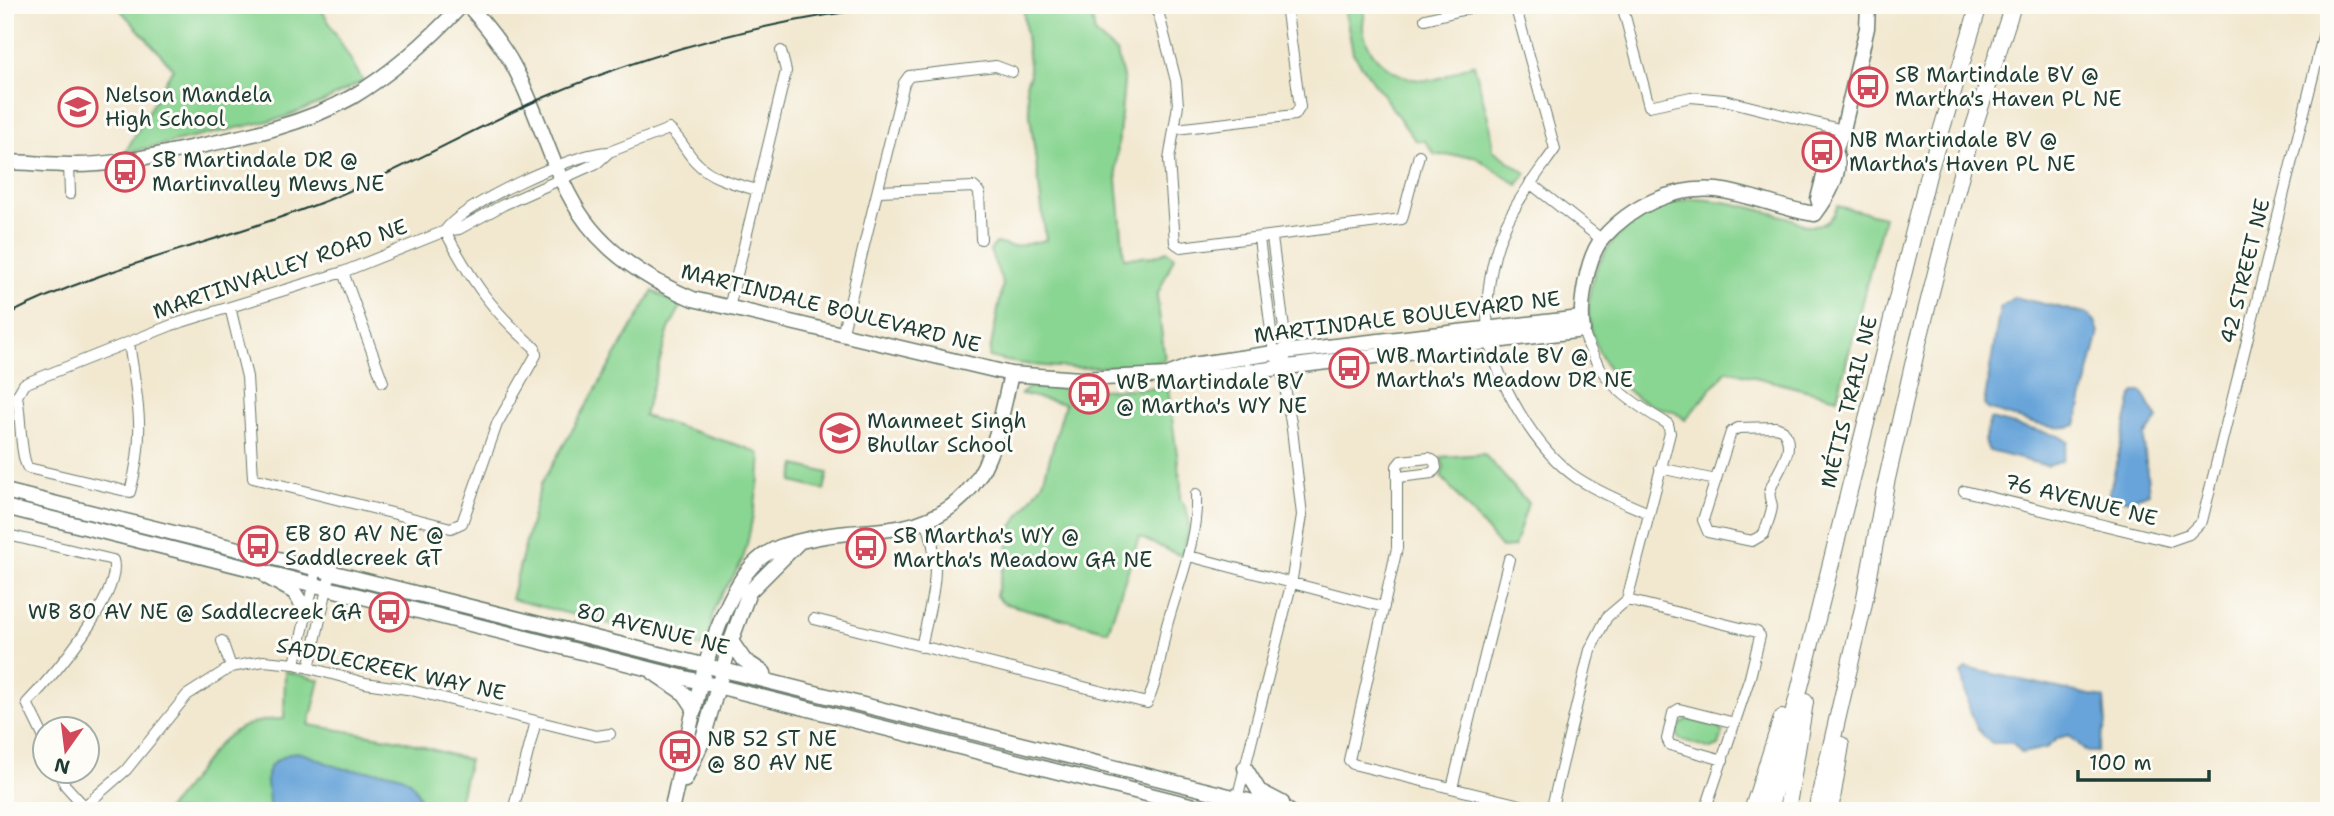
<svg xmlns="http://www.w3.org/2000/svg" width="2334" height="816" font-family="'Shantell Sans',sans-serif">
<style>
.green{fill:#89d592;stroke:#548963;stroke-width:2}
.water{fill:#68a4d9;stroke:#447086;stroke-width:2}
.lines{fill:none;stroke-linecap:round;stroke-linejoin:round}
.street-casing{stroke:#69796b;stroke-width:12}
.secondary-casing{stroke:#69796b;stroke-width:17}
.primary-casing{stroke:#69796b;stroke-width:18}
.street{stroke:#fff;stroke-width:10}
.secondary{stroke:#fff;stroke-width:14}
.primary{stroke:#fff;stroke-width:16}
.tram{stroke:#1f3d34;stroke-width:2}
.labels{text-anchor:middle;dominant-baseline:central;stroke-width:6;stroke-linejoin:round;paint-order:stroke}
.poi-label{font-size:21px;fill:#1f3d34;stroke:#fdfcf7;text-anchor:start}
.street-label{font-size:21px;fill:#1f3d34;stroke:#fdfcf7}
</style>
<rect width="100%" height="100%" fill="#fdfcf7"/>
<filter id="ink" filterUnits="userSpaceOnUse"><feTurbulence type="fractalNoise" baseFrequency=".0143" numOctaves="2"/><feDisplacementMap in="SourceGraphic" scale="14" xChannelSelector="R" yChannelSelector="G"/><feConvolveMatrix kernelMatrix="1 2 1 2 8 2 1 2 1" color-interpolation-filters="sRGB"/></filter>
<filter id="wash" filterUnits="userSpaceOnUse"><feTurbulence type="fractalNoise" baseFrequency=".00686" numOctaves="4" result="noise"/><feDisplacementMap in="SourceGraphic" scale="28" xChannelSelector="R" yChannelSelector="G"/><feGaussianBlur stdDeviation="1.57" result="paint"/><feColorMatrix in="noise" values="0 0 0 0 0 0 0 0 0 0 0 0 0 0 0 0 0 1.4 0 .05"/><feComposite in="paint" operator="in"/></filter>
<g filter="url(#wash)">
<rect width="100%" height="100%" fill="#f2e8d0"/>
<path class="green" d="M 116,5 L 319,5 L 363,81 L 323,102 L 282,118 L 125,153 L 173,68 Z
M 1023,5 L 1090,5 L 1095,34 L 1117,53 L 1124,82 L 1116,168 L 1124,258 L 1155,256 L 1167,251 L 1174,257 L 1157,296 L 1165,361 C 1105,369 1048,372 989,357 L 1003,284 L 990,251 L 996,243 L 1012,247 L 1046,240 L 1026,84 L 1030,75 Z
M 1344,5 L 1366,5 C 1365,12 1363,20 1363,27 C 1366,59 1402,84 1432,80 C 1446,78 1460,68 1474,64 L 1491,130 L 1493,150 L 1526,173 L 1518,185 L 1474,156 L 1435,155 L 1425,141 L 1415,140 L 1353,53 Z
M 1691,199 C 1722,199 1753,208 1783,216 C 1794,218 1803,227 1814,226 C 1827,225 1834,217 1837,206 L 1884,217 L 1837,398 L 1727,370 L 1685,420 C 1673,407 1661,411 1647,403 C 1634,397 1623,387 1614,376 C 1556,302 1604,212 1691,199 Z
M 653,291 L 681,306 L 669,329 L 644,416 L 744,447 C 748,449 756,451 759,454 C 765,461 748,542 744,555 C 739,573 722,589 715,607 C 710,621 712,635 701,647 L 511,599 L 541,484 Z
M 1031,386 L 1093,390 L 1168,388 L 1181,484 L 1180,499 C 1195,519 1189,534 1181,556 L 1139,537 L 1108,631 L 1003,603 L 996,596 L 1008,550 L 1007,534 L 1043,482 L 1065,404 L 1021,394 Z
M 1484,454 L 1528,503 L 1514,547 L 1501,548 L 1441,476 L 1444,468 L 1441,457 Z
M 796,465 L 828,473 L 824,490 L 792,482 Z
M 285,671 L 320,680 L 309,725 L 400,740 L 469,760 L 457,811 L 165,811 C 208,769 214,719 284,719 Z
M 1687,719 L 1718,727 L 1723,733 L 1719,746 L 1711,749 L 1679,739 L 1676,729 Z"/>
<path class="water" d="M 2014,297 L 2087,314 L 2095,321 L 2099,332 L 2076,425 C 2051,434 2013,416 1988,409 L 1984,405 L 2000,308 Z
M 2136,392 L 2142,392 L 2158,419 L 2145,435 L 2144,444 L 2149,493 C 2136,498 2121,504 2109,495 L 2132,396 Z
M 1990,419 L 2059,436 L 2068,442 L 2062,461 L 2048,466 L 1989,451 L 1984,441 Z
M 1966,668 L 2104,698 L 2106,724 L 2097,752 L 2087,752 L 2069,735 L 2058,738 L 2046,748 L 2022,753 L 2013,743 L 1992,743 C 1969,728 1968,699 1961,674 Z
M 295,752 C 312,754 325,764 341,768 C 376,776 417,760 422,811 L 269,811 C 271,781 253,766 295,752 Z"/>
</g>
<g filter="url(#ink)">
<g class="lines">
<g class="street-casing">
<path id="street" d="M 1152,5 L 1159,15 L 1176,81 L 1178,105 L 1169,160 L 1175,243 L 1181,247 L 1402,219 L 1419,155
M 1515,5 L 1555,149 C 1534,179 1509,210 1498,245 C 1490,270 1485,304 1488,330 C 1494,380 1536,450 1577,478 C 1600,493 1624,503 1649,513
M 1622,5 L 1649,106 L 1691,97 L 1724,100 L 1843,130
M 1425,19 L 1483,5
M 1176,129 L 1295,115 L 1300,107 L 1286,5
M 69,165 L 70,194
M 1530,183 L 1601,239
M 879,191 L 974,187 L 979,192 L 981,239
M 445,231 C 460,205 578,151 609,152
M 1272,238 L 1287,351 L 1282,369
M 343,272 L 383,382
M 230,307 L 247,377 L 253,478 L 451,528 L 462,523 L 497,424 L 536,355 L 535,348 C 491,310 473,283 445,231
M 729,308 L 786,71 L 781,51
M 842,335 L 904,83 L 909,76 L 996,66 L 1012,72
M 129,343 C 138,402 146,434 130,492 L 28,468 C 20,457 21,414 17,396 L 24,384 L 172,325 L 343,272 L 445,231 L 459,229 L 503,205 L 597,163 L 609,152 L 669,129 C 681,138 686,153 697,163 C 712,179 736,184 757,190
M 1776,427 L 1783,430 C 1798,451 1775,472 1770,491 C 1768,498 1772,501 1772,507 C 1771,516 1766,526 1764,534 L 1752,541 L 1708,532 L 1703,520 L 1731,432 L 1738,428 Z
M 1660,468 L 1716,480
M 1399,477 L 1432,473 L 1436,468 L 1435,462 L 1429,458 L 1401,461 L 1397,466 L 1397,548 L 1349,760 L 1353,764 L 1545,811
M 1964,491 L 2169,541 L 2189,534 L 2202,521 L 2329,12
M 5,540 L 8,535 L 113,560 C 123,595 51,678 27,703 L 46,742
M 1189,556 L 1384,607
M 1627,600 L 1757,632 L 1760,636 L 1750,677 L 1705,811
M 814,619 L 1147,703 C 1158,680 1161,650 1167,625 C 1179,581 1198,539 1196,494
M 222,641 L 231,667
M 921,647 C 931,601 944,567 926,521
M 295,664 L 317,568
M 309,668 L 331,571
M 1723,760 L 1670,745 L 1667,739 L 1673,713 L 1679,709 L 1735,723
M 59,770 L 65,785 L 85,807
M 1452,788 L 1509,559
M 79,811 L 126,770 L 187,695 L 231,667 L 264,661 L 295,664 L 365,683 L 407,689 L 596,736 L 610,734
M 513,811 L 536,721
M 1234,811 L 1291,585 L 1302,515 L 1292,429 L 1282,369 L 1274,353 L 1259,239
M 1551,811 L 1590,650 L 1607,617 L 1627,600 L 1670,433 L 1668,424 C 1625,399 1598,380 1583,330"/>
</g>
<g class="secondary-casing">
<path id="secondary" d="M 468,5 C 485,24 501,43 513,65 C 539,112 550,167 579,212 C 606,254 648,280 693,299 L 1011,374 L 1080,379 L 1170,375 L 1199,378 L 1583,330 C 1579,307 1587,255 1603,238 C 1631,206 1674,186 1717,190 C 1750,194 1782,209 1815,214 C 1827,198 1844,171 1835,151
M 5,162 C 27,162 48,165 69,165 C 108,166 147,157 185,149 C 242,137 301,126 352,97 C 394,72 429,40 462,5
M 1820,205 L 1818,199 L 1829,157 L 1835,151 L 1843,130 L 1867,28 L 1868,5
M 1170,374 L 1192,365 L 1274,353 L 1581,318
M 5,491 L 1289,811
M 5,507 L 1214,811
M 267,577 L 294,592 L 307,612
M 731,641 L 744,660 L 764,673
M 654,673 L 685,694 L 695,709
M 1245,768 L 1259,791 L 1282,803
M 685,780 L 702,742 L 731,641 L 749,592 L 799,542
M 671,811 C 687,745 708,614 752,566 C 769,547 790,543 814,538 C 843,531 874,533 903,527 C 986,510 995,444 1011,374"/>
</g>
<g class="primary-casing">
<path id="primary" d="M 1752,811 L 1782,718
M 1769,811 L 1928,175 L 1979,5
M 1787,811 L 1805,702
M 1816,811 L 1863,608 L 1886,483 L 1918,343 L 1970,139 L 2013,5
M 1830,811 L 1841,745"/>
</g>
<use href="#street" class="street"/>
<use href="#secondary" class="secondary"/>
<use href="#primary" class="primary"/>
<path class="tram" d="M 5,316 C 107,264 222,242 328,200 C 400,171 467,132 538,100 C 652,50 775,19 899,5"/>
</g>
</g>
<defs>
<g id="bus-ring" transform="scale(2.0125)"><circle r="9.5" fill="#fdfcf7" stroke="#d1495b" stroke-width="1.5"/><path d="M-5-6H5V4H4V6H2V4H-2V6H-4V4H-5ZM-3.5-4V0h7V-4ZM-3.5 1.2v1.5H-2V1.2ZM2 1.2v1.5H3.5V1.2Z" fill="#d1495b"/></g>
<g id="school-ring" transform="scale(2.0125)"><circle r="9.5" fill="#fdfcf7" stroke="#d1495b" stroke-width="1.5"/><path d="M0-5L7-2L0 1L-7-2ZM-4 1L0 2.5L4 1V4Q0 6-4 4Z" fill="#d1495b"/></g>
</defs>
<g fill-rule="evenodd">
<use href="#bus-ring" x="1868" y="87"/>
<use href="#school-ring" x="78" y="107"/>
<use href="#bus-ring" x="1822" y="152"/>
<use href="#bus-ring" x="125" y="172"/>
<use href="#bus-ring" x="1349" y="368"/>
<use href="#bus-ring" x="1089" y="394"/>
<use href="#school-ring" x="840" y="433"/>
<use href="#bus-ring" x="258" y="546"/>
<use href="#bus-ring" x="866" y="548"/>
<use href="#bus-ring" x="389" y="612"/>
<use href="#bus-ring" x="680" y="751"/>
</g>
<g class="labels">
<g class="poi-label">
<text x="1895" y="75">SB Martindale BV @<tspan x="1895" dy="24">Martha's Haven PL NE</tspan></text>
<text x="105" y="95">Nelson Mandela<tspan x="105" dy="24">High School</tspan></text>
<text x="1849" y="140">NB Martindale BV @<tspan x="1849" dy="24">Martha's Haven PL NE</tspan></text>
<text x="152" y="160">SB Martindale DR @<tspan x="152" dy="24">Martinvalley Mews NE</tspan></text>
<text x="1376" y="356">WB Martindale BV @<tspan x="1376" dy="24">Martha's Meadow DR NE</tspan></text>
<text x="1116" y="382">WB Martindale BV<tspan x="1116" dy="24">@ Martha's WY NE</tspan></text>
<text x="867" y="421">Manmeet Singh<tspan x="867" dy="24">Bhullar School</tspan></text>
<text x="285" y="534">EB 80 AV NE @<tspan x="285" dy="24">Saddlecreek GT</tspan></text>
<text x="893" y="536">SB Martha's WY @<tspan x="893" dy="24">Martha's Meadow GA NE</tspan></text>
<text x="362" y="612" text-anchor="end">WB 80 AV NE @ Saddlecreek GA</text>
<text x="707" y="739">NB 52 ST NE<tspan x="707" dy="24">@ 80 AV NE</tspan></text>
</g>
<g class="street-label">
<text transform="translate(280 269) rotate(-19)">MARTINVALLEY ROAD NE</text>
<text transform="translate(2245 271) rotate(-76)">42 STREET NE</text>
<text transform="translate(831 308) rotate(14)">MARTINDALE BOULEVARD NE</text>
<text transform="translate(1407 317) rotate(-7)">MARTINDALE BOULEVARD NE</text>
<text transform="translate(1849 402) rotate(-76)">MÉTIS TRAIL NE</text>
<text transform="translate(2081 500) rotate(14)">76 AVENUE NE</text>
<text transform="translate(653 629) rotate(14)">80 AVENUE NE</text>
<text transform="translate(391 669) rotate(12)">SADDLECREEK WAY NE</text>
</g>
</g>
<rect width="2334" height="816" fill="none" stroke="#fdfcf7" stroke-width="28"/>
<g transform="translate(66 750) rotate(194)"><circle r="33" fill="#fdfcf7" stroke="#a4b0a9" stroke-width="2"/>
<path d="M0-5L12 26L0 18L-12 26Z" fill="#d1495b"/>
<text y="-10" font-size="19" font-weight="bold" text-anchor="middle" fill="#1f3d34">N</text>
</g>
<path d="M2078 770v10h131v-10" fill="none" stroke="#1f3d34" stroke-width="3.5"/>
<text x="2089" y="770" font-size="21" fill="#1f3d34" stroke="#fdfcf7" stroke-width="5" paint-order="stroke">100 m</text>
</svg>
